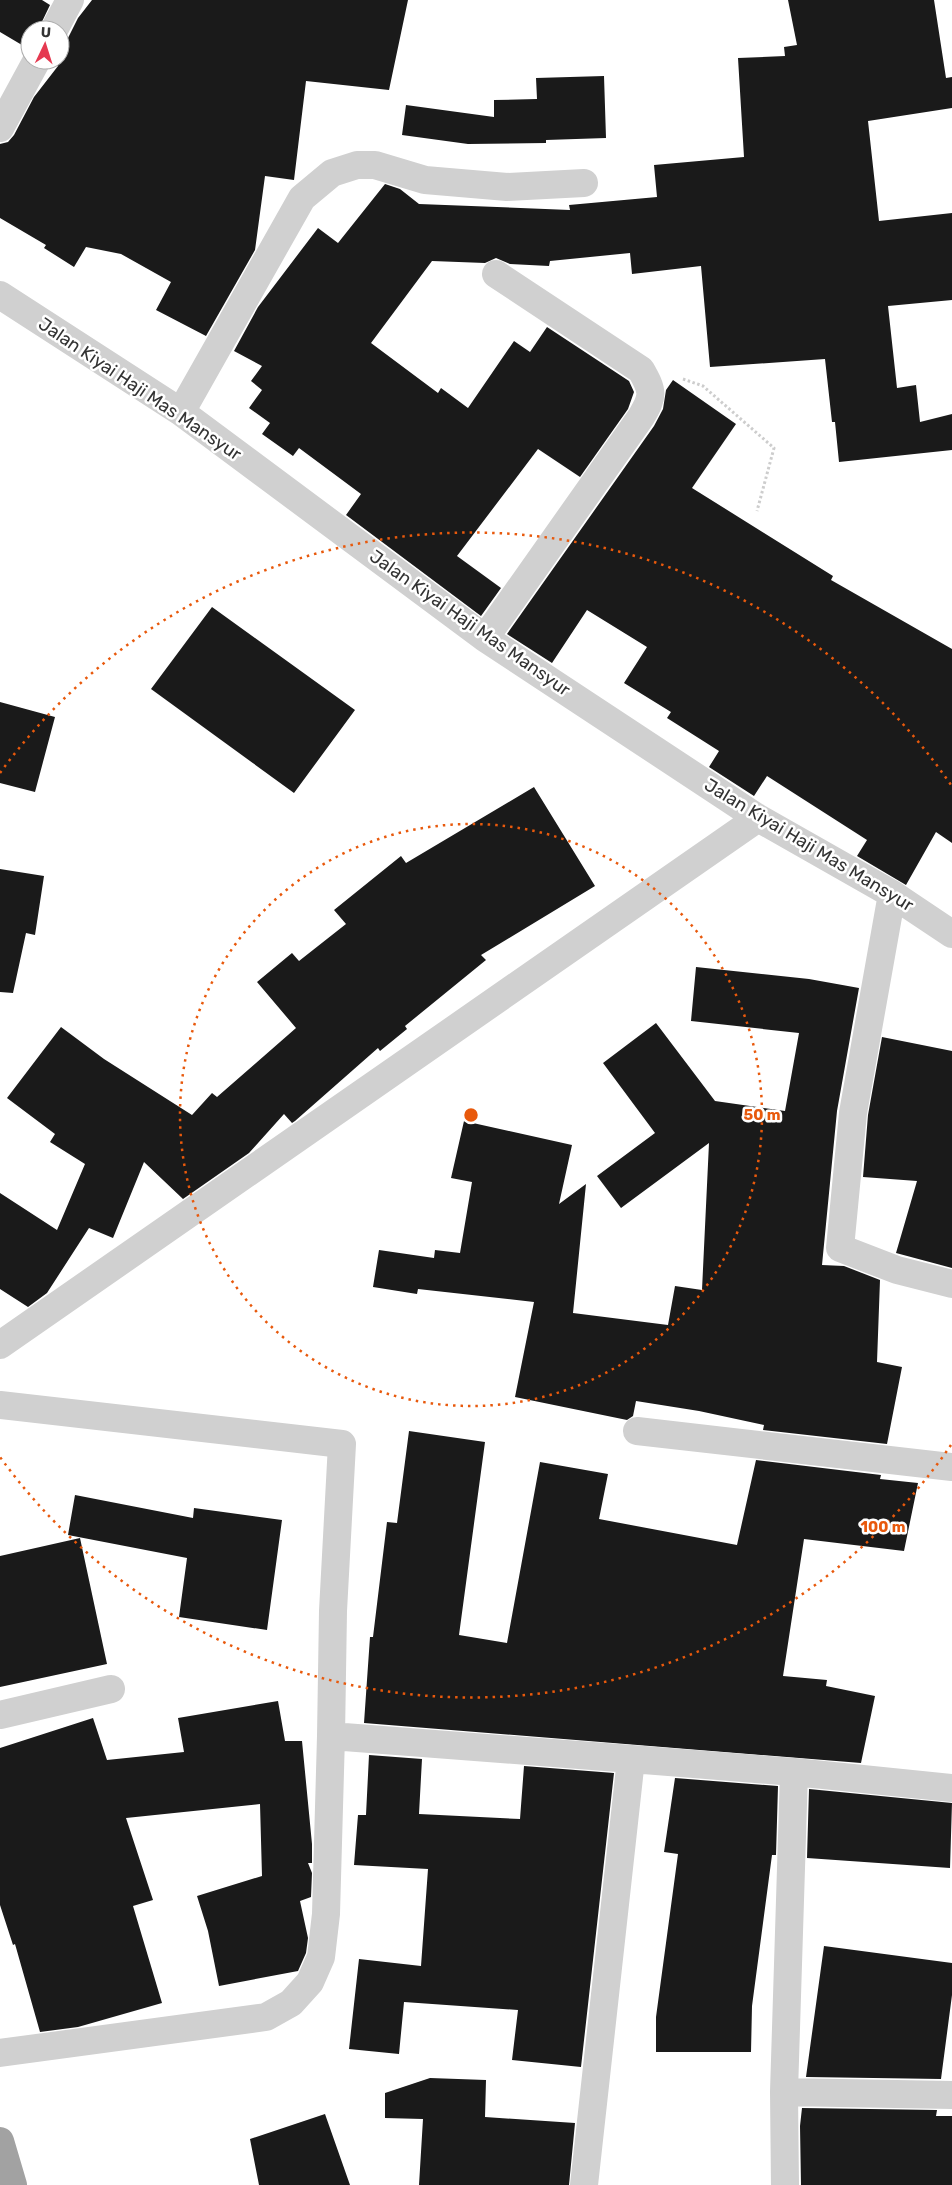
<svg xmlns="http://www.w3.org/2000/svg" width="952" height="2185" font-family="Rubik,sans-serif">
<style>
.building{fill:#1a1a1a}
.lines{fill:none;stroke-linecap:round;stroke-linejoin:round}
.path{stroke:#cdcdcd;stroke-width:3;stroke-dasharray:2.5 2.5;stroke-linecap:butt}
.minor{stroke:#d0d0d0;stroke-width:28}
.trunk{stroke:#a2a2a2;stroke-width:28}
.ring{fill:none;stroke:#e8590c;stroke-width:2.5;stroke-dasharray:2.5 5}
.labels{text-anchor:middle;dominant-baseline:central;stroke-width:5;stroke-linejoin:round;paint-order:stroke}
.street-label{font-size:18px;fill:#333;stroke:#fff}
.centre{fill:#e8590c;stroke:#fff;stroke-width:2.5}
.ring-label{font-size:15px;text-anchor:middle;font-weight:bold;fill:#e8590c;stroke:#fff;stroke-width:5;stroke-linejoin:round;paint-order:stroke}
</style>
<rect width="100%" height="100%" fill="#fff"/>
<path class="building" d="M 0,0 L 42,0 L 50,5 L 38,30 L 30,30 L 30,46 L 27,48 L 0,32 Z
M 92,0 L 408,0 L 389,90 L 306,81 L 294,180 L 265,176 L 255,250 L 206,336 L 156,310 L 171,282 L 121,254 L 86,247 L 74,267 L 44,248 L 46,245 L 0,218 L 0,144 L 8,142 L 14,135 L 34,97 L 58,66 L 52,62 L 53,60 L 60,60 L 60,44 L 68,38 L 78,18 Z
M 788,0 L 934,0 L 946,78 L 952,77 L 952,108 L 868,121 L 879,221 L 952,213 L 952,300 L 888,306 L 897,388 L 916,385 L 920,422 L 952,414 L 952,450 L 839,462 L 835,422 L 832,422 L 825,359 L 710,367 L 701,266 L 632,274 L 630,253 L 550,261 L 549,266 L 510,264 L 496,258 L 485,263 L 432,261 L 371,343 L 438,393 L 441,388 L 468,408 L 514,341 L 530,352 L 547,327 L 629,381 L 634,392 L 628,409 L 580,477 L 538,449 L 457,556 L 501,588 L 481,616 L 346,515 L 361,494 L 299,448 L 293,456 L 262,434 L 270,423 L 249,408 L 262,390 L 251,381 L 262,366 L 234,351 L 258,307 L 318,228 L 338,243 L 385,184 L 400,189 L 419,204 L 570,210 L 569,205 L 657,197 L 654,165 L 744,157 L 738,58 L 785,56 L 784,47 L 797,45 Z
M 604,76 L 606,138 L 546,140 L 546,143 L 468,144 L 402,135 L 406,105 L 494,117 L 494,100 L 537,99 L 536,78 Z
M 673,380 L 736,424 L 692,488 L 833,576 L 831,580 L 952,649 L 952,843 L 936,832 L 906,885 L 857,856 L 867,840 L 767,776 L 754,796 L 709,767 L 719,751 L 667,718 L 671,712 L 624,683 L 647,647 L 587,610 L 552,663 L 507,634 L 654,426 L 663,409 L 666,390 Z
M 212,607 L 355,710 L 294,793 L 151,689 Z
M 0,702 L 55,717 L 35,792 L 0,783 Z
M 534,787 L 595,886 L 481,955 L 486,960 L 405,1026 L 407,1029 L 380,1051 L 378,1048 L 295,1121 L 292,1123 L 284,1114 L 249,1153 L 183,1199 L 144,1162 L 113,1238 L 89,1228 L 47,1293 L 28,1307 L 0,1289 L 0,1193 L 57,1230 L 85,1164 L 50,1142 L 55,1134 L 7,1098 L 61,1027 L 104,1059 L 192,1115 L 212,1093 L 217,1097 L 296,1028 L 257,982 L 292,953 L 299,961 L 346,924 L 334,910 L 401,856 L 406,863 Z
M 0,869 L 44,876 L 35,935 L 26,933 L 13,993 L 0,992 Z
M 696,967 L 809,979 L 859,988 L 837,1111 L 822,1265 L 844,1266 L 880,1280 L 877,1362 L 902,1367 L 887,1444 L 763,1430 L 764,1425 L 699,1411 L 636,1401 L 633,1416 L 627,1420 L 515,1397 L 534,1302 L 418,1289 L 417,1294 L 373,1287 L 379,1250 L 434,1258 L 435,1250 L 460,1253 L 472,1182 L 451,1178 L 464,1121 L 572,1145 L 559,1204 L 586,1184 L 573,1313 L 668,1325 L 675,1286 L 702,1290 L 709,1143 L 621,1208 L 597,1176 L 655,1133 L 603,1063 L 656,1023 L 715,1101 L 785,1111 L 799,1033 L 691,1021 Z
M 882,1037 L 952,1051 L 952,1268 L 896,1253 L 917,1181 L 863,1177 L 868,1115 Z
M 409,1431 L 485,1442 L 459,1635 L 507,1643 L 540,1462 L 608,1474 L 599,1519 L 737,1545 L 756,1460 L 881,1475 L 880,1479 L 918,1483 L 904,1551 L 804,1539 L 783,1676 L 827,1680 L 826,1686 L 875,1696 L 861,1763 L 364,1723 L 370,1637 L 373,1637 L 387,1522 L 397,1523 Z
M 75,1495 L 193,1518 L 194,1508 L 282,1520 L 267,1630 L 179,1617 L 187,1558 L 68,1535 Z
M 80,1538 L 107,1664 L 0,1687 L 0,1556 Z
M 278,1701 L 285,1741 L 302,1741 L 312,1844 L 312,1863 L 308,1863 L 312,1873 L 311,1897 L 300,1901 L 308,1938 L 306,1953 L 298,1971 L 219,1986 L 208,1931 L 197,1896 L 262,1876 L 260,1804 L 126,1818 L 153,1900 L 133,1906 L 162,2003 L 78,2027 L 40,2032 L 15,1944 L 13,1945 L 0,1905 L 0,1748 L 93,1718 L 107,1760 L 184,1752 L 178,1718 Z
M 369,1755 L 422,1759 L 419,1814 L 520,1819 L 524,1766 L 614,1773 L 581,2067 L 512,2060 L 518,2010 L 404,2002 L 399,2054 L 349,2049 L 359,1959 L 421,1966 L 428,1869 L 354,1865 L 358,1815 L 366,1815 Z
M 675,1778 L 778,1786 L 776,1855 L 772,1855 L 752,2006 L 751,2052 L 656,2052 L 656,2017 L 678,1854 L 664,1852 Z
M 809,1789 L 952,1803 L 950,1868 L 807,1858 Z
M 824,1946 L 952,1963 L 952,1995 L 941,2079 L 806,2077 Z
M 430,2078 L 486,2080 L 485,2117 L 575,2123 L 569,2185 L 419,2185 L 423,2119 L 385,2118 L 385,2093 Z
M 802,2108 L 937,2110 L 936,2116 L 952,2116 L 952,2185 L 801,2185 L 800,2126 Z
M 325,2114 L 350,2185 L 259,2185 L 250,2139 Z"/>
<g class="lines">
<path class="path" d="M 683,379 L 703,386 L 774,448 L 757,511"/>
<path class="minor" d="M 54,30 L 70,0
M 0,128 L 37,60
M 0,295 L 181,412 L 485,638 L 758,818 L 892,894 L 952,934
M 181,412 L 302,198 L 332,173 L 357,165 L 375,165 L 425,180 L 507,187 L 584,183
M 485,638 L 641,417 C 654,396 653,391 641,370 L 496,274
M 892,894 L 853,1113 L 840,1248 L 897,1270 L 952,1284
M 0,1345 L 758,818
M 0,1405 L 342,1444 L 333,1611 L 331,1736
M 637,1431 L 952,1467
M 0,1715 L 111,1689
M 631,1759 L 794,1772
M 0,2053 L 266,2017 L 291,2003 L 310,1982 L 321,1957 L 326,1914 L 331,1736 L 631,1759 L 584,2185
M 784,2092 L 952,2095
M 785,2185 L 784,2092 L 794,1772 L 952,1788"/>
<path class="trunk" d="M 0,2141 L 13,2185"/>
</g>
<g class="ring">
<circle cx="471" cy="1115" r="291"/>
<path d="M951 1445A582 582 0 0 1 0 1457M0 773A582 582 0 0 1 951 785"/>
</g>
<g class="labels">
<g class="street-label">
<text transform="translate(140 389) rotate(34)">Jalan Kiyai Haji Mas Mansyur</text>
<text transform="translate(470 623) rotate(35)">Jalan Kiyai Haji Mas Mansyur</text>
<text transform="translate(809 845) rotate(31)">Jalan Kiyai Haji Mas Mansyur</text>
</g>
</g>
<circle cx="471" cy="1115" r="8" class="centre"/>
<g class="ring-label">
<text x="762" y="1120">50 m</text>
<text x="883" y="1532">100 m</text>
</g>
<g transform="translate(45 45) rotate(4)"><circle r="24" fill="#ffffff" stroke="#adadad"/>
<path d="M0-4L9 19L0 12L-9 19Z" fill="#e53950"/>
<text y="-8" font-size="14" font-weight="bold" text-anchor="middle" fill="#333333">U</text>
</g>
</svg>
